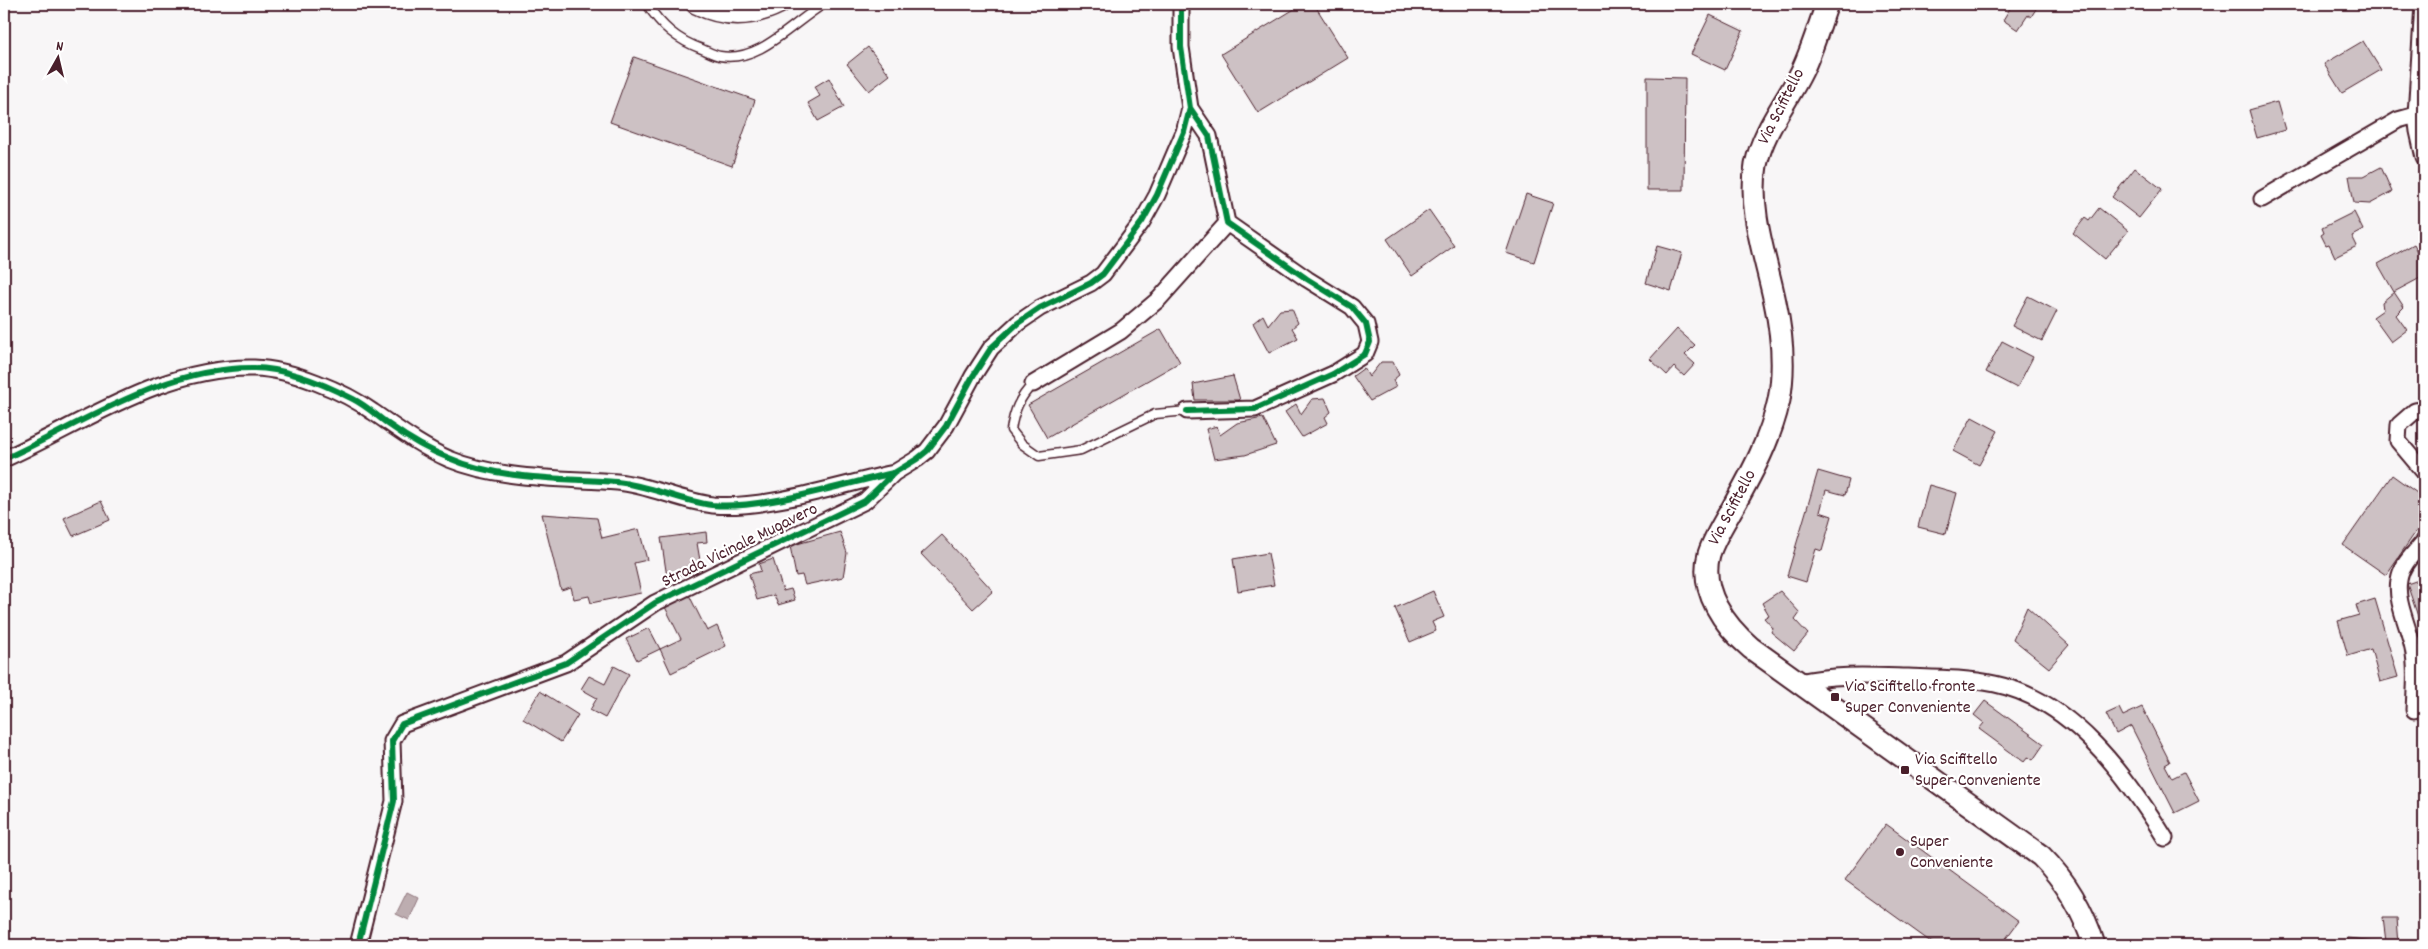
<svg xmlns="http://www.w3.org/2000/svg" width="2428" height="949" font-family="Dekko,sans-serif">
<style>
.water{fill:#bdadb0;stroke:#8f747b}
.building{fill:#cdc1c4;stroke:#4a1f2b}
.lines{fill:none;stroke-linecap:round;stroke-linejoin:round}
.service-casing{stroke:#4a1f2b;stroke-width:11}
.minor-casing{stroke:#4a1f2b;stroke-width:19}
.tertiary-casing{stroke:#4a1f2b;stroke-width:22}
.secondary-casing{stroke:#4a1f2b;stroke-width:25}
.service{stroke:#fff;stroke-width:8}
.minor{stroke:#fff;stroke-width:15}
.tertiary{stroke:#fff;stroke-width:19}
.secondary{stroke:#fff;stroke-width:21}
.cycleway-casing{stroke:#fff;stroke-width:9}
.cycleway{stroke:#00873e;stroke-width:6}
.poi-dot{fill:#4a1f2b;stroke:#fff;stroke-width:2}
.labels{text-anchor:middle;dominant-baseline:central;stroke-width:4.5;stroke-linejoin:round;paint-order:stroke}
.street-label{font-size:18px;fill:#4a1f2b;stroke:#fff}
.poi-label{font-size:18px;fill:#4a1f2b;stroke:#fff;text-anchor:start}
</style>
<rect width="100%" height="100%" fill="#f8f6f7"/>
<filter id="ink" filterUnits="userSpaceOnUse"><feTurbulence type="fractalNoise" baseFrequency=".02" numOctaves="2"/><feDisplacementMap in="SourceGraphic" scale="10" xChannelSelector="R" yChannelSelector="G"/><feConvolveMatrix kernelMatrix="1 2 1 2 8 2 1 2 1" color-interpolation-filters="sRGB"/></filter>
<g filter="url(#ink)">
<path class="water" d="M 407,892 L 419,898 L 409,920 L 396,914 Z"/>
<path class="building" d="M 1294,4 L 1314,4 L 1348,58 L 1258,113 L 1221,54 L 1296,8 Z
M 2010,4 L 2039,4 L 2031,17 L 2028,15 L 2018,30 L 2003,20 L 2012,5 Z
M 1710,15 L 1743,31 L 1725,70 L 1691,54 Z
M 2363,41 L 2381,70 L 2342,93 L 2324,64 Z
M 868,47 L 890,75 L 869,91 L 847,64 Z
M 634,57 L 755,100 L 732,166 L 610,122 Z
M 1647,77 L 1685,78 L 1684,190 L 1647,190 Z
M 829,78 L 844,107 L 818,121 L 808,103 L 820,96 L 814,87 Z
M 2277,102 L 2285,130 L 2257,138 L 2249,110 Z
M 2381,167 L 2392,192 L 2370,204 L 2354,203 L 2349,176 L 2364,176 Z
M 2135,168 L 2162,189 L 2139,218 L 2112,197 Z
M 1526,194 L 1553,203 L 1534,262 L 1506,253 Z
M 2099,208 L 2128,231 L 2105,259 L 2073,233 L 2085,218 L 2089,221 Z
M 1429,210 L 1454,246 L 1412,276 L 1387,239 Z
M 2354,212 L 2363,230 L 2352,236 L 2357,246 L 2335,257 L 2329,244 L 2326,245 L 2321,235 L 2324,233 L 2322,228 Z
M 2414,244 L 2424,263 L 2424,276 L 2394,292 L 2378,264 Z
M 1657,246 L 1682,253 L 1671,291 L 1646,283 Z
M 2394,292 L 2404,307 L 2396,315 L 2407,330 L 2391,342 L 2373,317 L 2383,310 L 2382,302 Z
M 2028,296 L 2057,311 L 2042,341 L 2012,326 Z
M 1292,309 L 1298,323 L 1292,328 L 1298,338 L 1269,353 L 1253,323 L 1263,315 L 1268,325 L 1280,310 Z
M 1161,329 L 1180,362 L 1047,438 L 1028,405 Z
M 1677,329 L 1695,345 L 1685,355 L 1695,364 L 1684,376 L 1674,367 L 1667,375 L 1650,359 Z
M 2002,341 L 2033,357 L 2017,388 L 1986,372 Z
M 1381,362 L 1393,362 L 1399,375 L 1393,380 L 1396,387 L 1370,401 L 1353,376 L 1364,368 L 1369,377 Z
M 1233,376 L 1240,400 L 1195,400 L 1193,384 Z
M 1325,398 L 1331,412 L 1325,417 L 1328,423 L 1302,437 L 1285,412 L 1296,404 L 1301,414 L 1312,399 Z
M 1972,417 L 1998,431 L 1979,465 L 1953,451 Z
M 1263,418 L 1276,445 L 1245,455 L 1214,459 L 1206,429 L 1217,426 L 1220,435 L 1237,423 Z
M 1818,471 L 1849,480 L 1845,495 L 1826,490 L 1820,512 L 1832,516 L 1822,551 L 1816,549 L 1806,582 L 1787,576 Z
M 2392,475 L 2424,498 L 2424,520 L 2386,575 L 2343,545 Z
M 1929,485 L 1957,493 L 1946,534 L 1918,527 Z
M 101,501 L 110,520 L 73,536 L 64,518 Z
M 542,514 L 597,518 L 602,538 L 639,529 L 647,560 L 634,563 L 641,593 L 591,603 L 589,596 L 574,599 L 571,587 L 561,590 Z
M 706,532 L 707,542 L 697,543 L 702,572 L 667,577 L 661,538 Z
M 840,532 L 847,553 L 843,577 L 805,585 L 802,575 L 796,576 L 790,546 Z
M 942,535 L 993,591 L 973,609 L 921,554 Z
M 1268,553 L 1274,585 L 1238,591 L 1233,559 Z
M 773,559 L 783,591 L 791,589 L 795,600 L 778,605 L 774,595 L 757,600 L 749,574 L 761,571 L 759,564 Z
M 2424,578 L 2424,634 L 2407,584 Z
M 1433,591 L 1444,617 L 1432,622 L 1436,631 L 1410,642 L 1395,608 Z
M 1780,591 L 1800,613 L 1795,620 L 1808,634 L 1794,651 L 1771,632 L 1773,628 L 1764,618 L 1769,615 L 1762,603 Z
M 689,595 L 707,631 L 717,626 L 726,646 L 671,673 L 660,649 L 681,639 L 665,607 Z
M 2375,599 L 2398,677 L 2380,682 L 2371,649 L 2348,656 L 2338,621 L 2359,615 L 2356,605 Z
M 2027,607 L 2069,645 L 2049,668 L 2013,639 Z
M 649,628 L 660,649 L 637,660 L 626,639 Z
M 614,666 L 629,674 L 605,718 L 590,710 L 597,698 L 581,689 L 589,676 L 605,684 Z
M 540,691 L 578,715 L 561,742 L 523,719 Z
M 1985,701 L 2044,744 L 2033,760 L 2028,757 L 2024,762 L 1979,729 L 1984,723 L 1974,715 Z
M 2142,707 L 2170,762 L 2165,765 L 2172,778 L 2184,772 L 2199,801 L 2175,813 L 2131,726 L 2116,734 L 2106,714 L 2119,708 L 2123,716 Z
M 1886,824 L 2019,921 L 2001,945 L 1935,945 L 1845,880 Z
M 2383,918 L 2397,918 L 2399,945 L 2347,945 L 2347,938 L 2386,942 Z
M 365,938 L 380,939 L 379,945 L 364,945 Z"/>
<g class="lines">
<g class="service-casing">
<path id="service" d="M 647,4 C 661,26 677,40 702,49 C 707,51 714,55 720,56 C 760,63 793,22 824,4
M 1033,384 C 1019,398 1014,411 1011,430 L 1022,444 L 1039,456 L 1081,450 L 1155,414 L 1187,411"/>
</g>
<g class="minor-casing">
<path id="minor" d="M 2423,4 L 2416,115 L 2418,131 L 2424,158
M 2262,199 L 2398,120 L 2416,115
M 1033,384 L 1121,331 L 1159,299 L 1227,223
M 2424,409 L 2415,411 L 2399,425 L 2398,441 L 2424,472
M 1187,411 L 1255,409 L 1333,374 L 1365,354 L 1370,342 L 1366,324 L 1352,307 L 1307,279 L 1227,223 L 1209,136 L 1190,108
M 4,459 C 84,423 163,366 254,368 C 291,369 344,391 373,412 C 398,429 420,446 449,459 C 500,480 562,478 617,482 C 650,485 680,501 713,505 C 764,510 844,484 894,473
M 1799,682 C 1835,674 1870,676 1908,677 C 1937,678 1966,678 1995,684 C 2072,700 2126,775 2165,838
M 2414,710 C 2415,689 2417,668 2413,648 C 2409,627 2395,601 2399,580 C 2401,564 2415,553 2424,541
M 358,945 L 394,801 L 392,741 L 402,724 L 566,663 L 655,603 L 865,501 L 894,473 L 917,459 L 927,451 L 946,426 L 973,376 L 991,348 L 1018,323 L 1040,308 L 1091,283 L 1103,274 L 1142,222 L 1157,195 L 1184,132 L 1190,108 L 1181,47 L 1181,4"/>
</g>
<g class="tertiary-casing">
<path id="tertiary" d="M 696,4 C 724,18 751,18 779,4"/>
</g>
<g class="secondary-casing">
<path id="secondary" d="M 1827,4 C 1819,26 1812,50 1802,71 C 1787,102 1763,130 1756,165 C 1748,211 1766,258 1775,302 C 1782,334 1785,368 1779,400 C 1771,438 1752,473 1733,507 C 1725,521 1714,538 1709,554 C 1699,591 1725,626 1751,648 L 2041,856 C 2067,882 2083,910 2094,945"/>
</g>
<use href="#service" class="service"/>
<use href="#minor" class="minor"/>
<use href="#tertiary" class="tertiary"/>
<use href="#secondary" class="secondary"/>
<g class="cycleway-casing">
<path id="cycleway" d="M 1187,411 L 1255,409 L 1333,374 L 1365,354 L 1370,342 L 1366,324 L 1352,307 L 1307,279 L 1227,223 L 1209,136 L 1190,108
M 4,459 C 84,423 162,367 254,368 C 286,368 324,384 353,399 C 367,406 378,417 391,426 C 409,439 428,450 449,458 C 498,480 563,478 616,482 C 649,485 680,501 712,505 C 762,510 844,484 893,473
M 358,945 L 394,801 L 392,741 L 402,724 L 566,663 L 655,603 L 865,501 L 894,473 L 917,459 L 927,451 L 946,426 L 973,376 L 991,348 L 1018,323 L 1040,308 L 1091,283 L 1103,274 L 1142,222 L 1157,195 L 1184,132 L 1190,108 L 1181,47 L 1181,4"/>
</g>
<use href="#cycleway" class="cycleway"/>
</g>
</g>
<g class="poi-dot">
<rect x="1830" y="692" width="10" height="10" rx="2.5"/>
<rect x="1900" y="765" width="10" height="10" rx="2.5"/>
<circle cx="1900" cy="852" r="5"/>
</g>
<g class="labels">
<g class="street-label">
<text transform="translate(1782 107) rotate(-63)">Via Scifitello</text>
<text transform="translate(1733 508) rotate(-62)">Via Scifitello</text>
<text transform="translate(740 546) rotate(-26)">Strada Vicinale Mugavero</text>
</g>
<g class="poi-label">
<text x="1845" y="687">Via Scifitello fronte<tspan x="1845" dy="21">Super Conveniente</tspan></text>
<text x="1915" y="760">Via Scifitello<tspan x="1915" dy="21">Super Conveniente</tspan></text>
<text x="1910" y="842">Super<tspan x="1910" dy="21">Conveniente</tspan></text>
</g>
</g>
<rect width="2428" height="949" fill="none" stroke="#fff" stroke-width="20"/>
<rect x="10" y="10" width="2408" height="929" fill="none" stroke="#4a1f2b" stroke-width="2" filter="url(#ink)"/>
<g transform="translate(58 58) rotate(8)" stroke="#ffffff" stroke-width="4" paint-order="stroke">
<path d="M0-4L9 19L0 12L-9 19Z" fill="#4a1f2b"/>
<text y="-8" font-size="14" font-weight="bold" text-anchor="middle" fill="#4a1f2b">N</text>
</g>
</svg>
